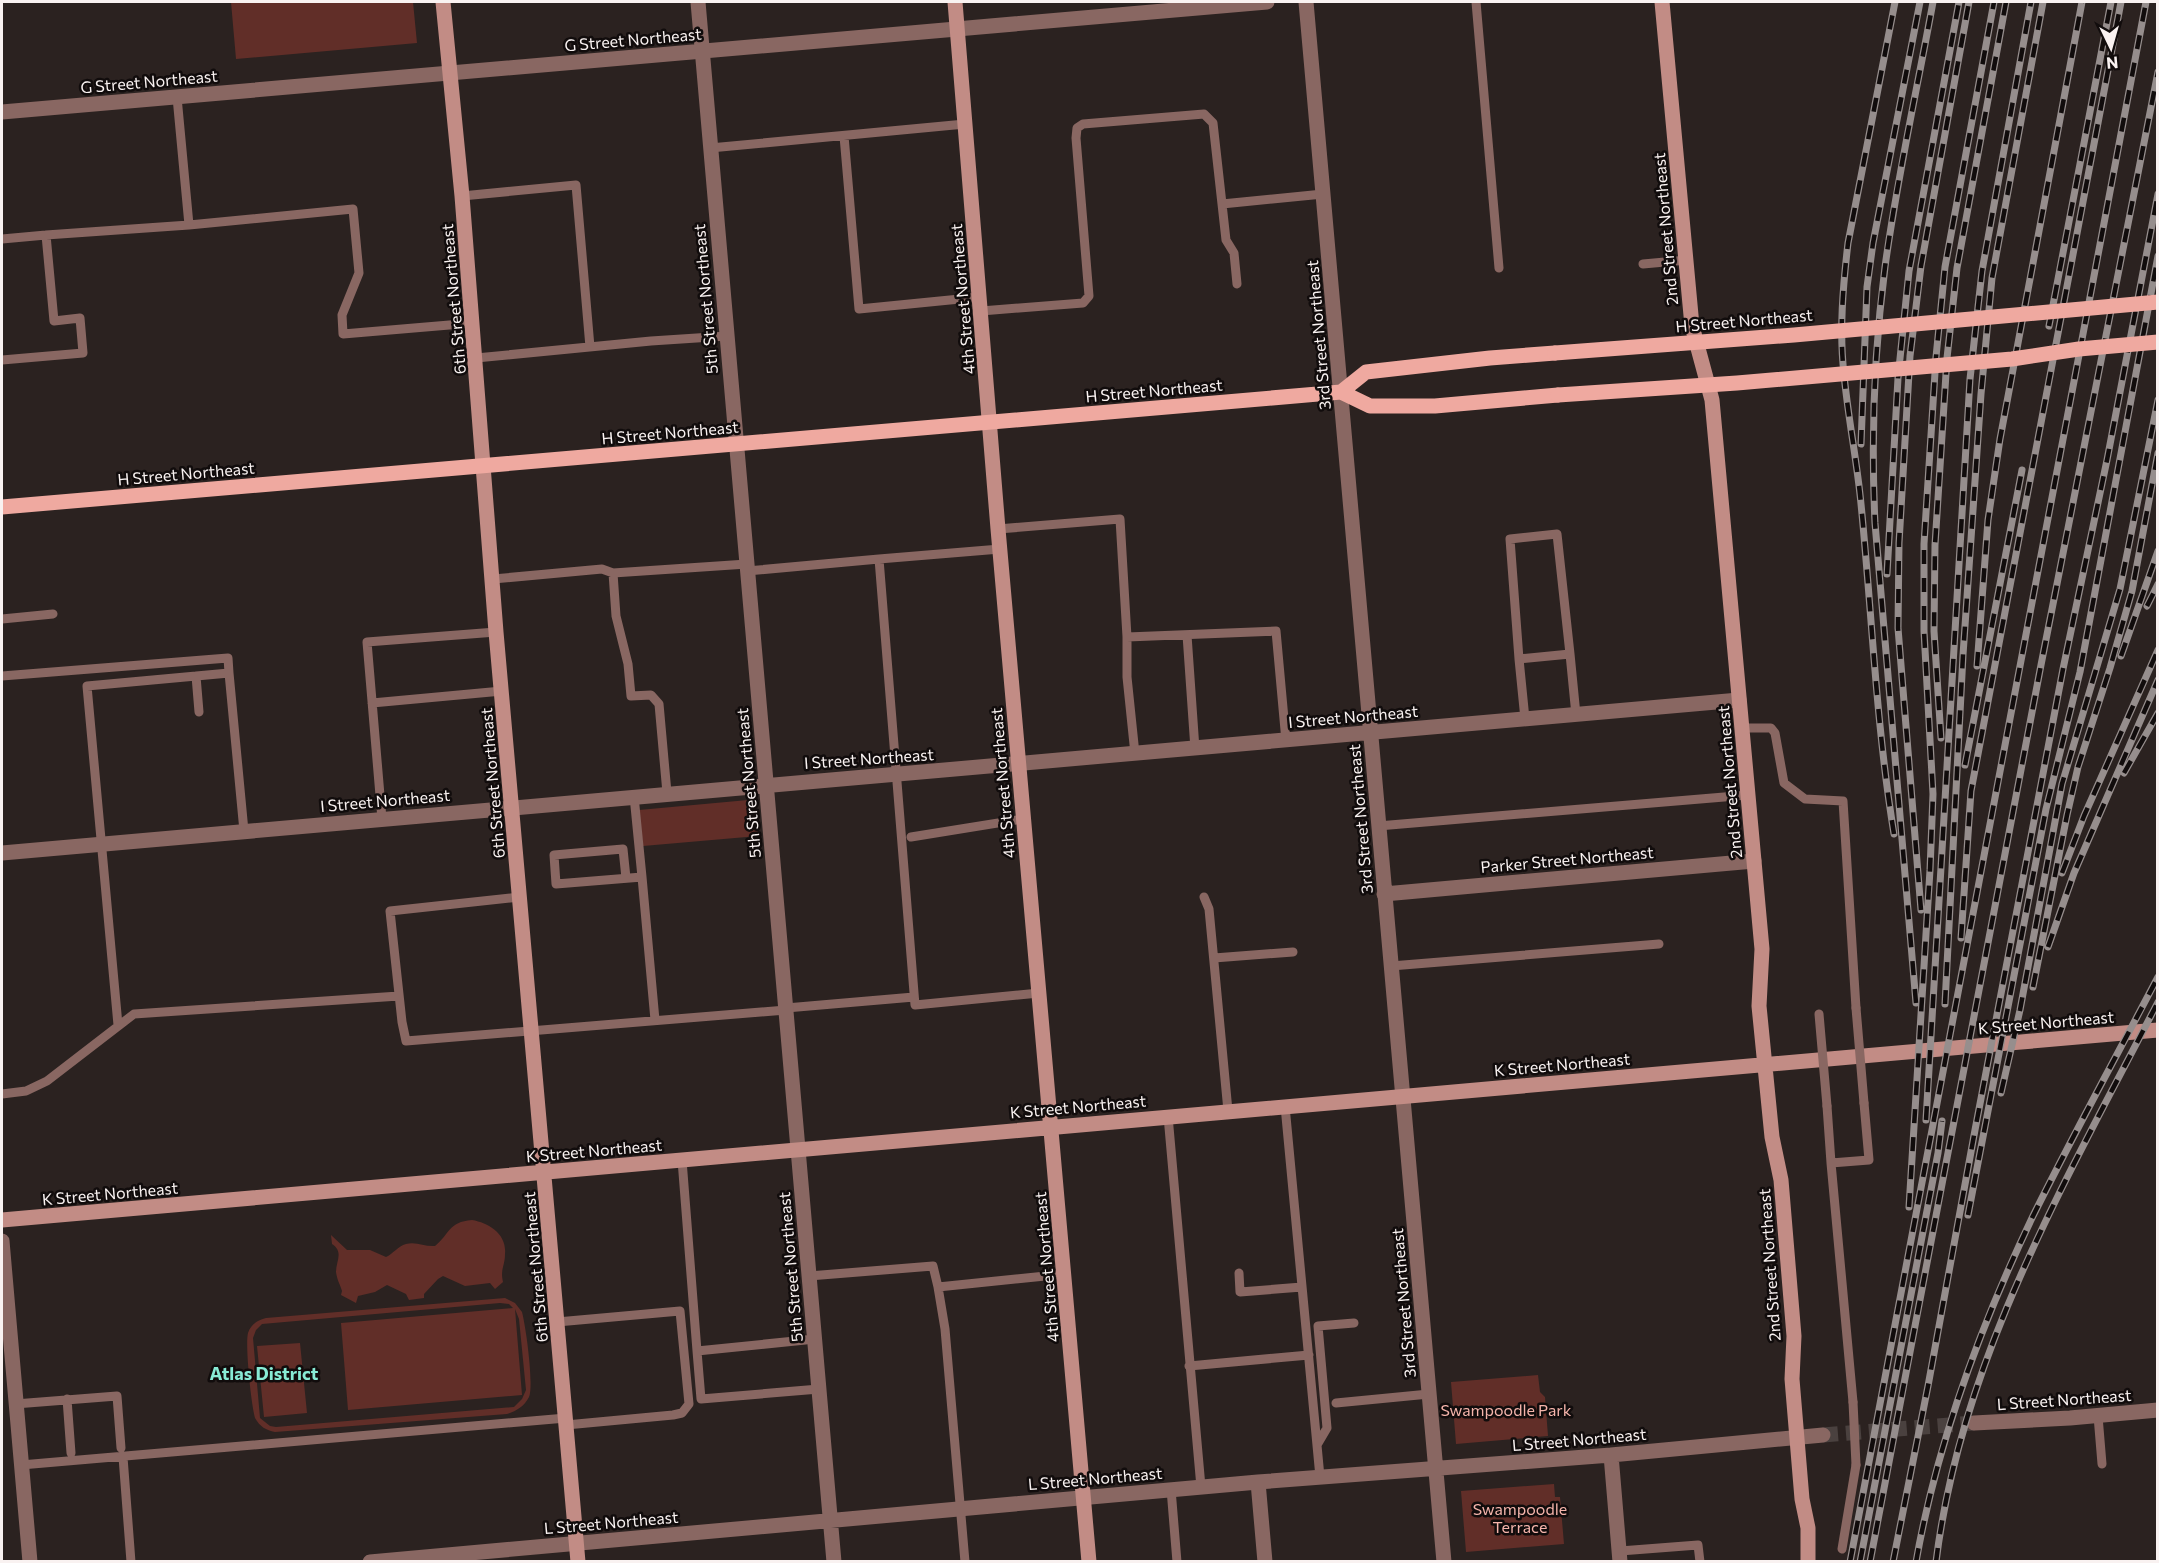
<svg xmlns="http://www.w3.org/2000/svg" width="2159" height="1563" font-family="Commissioner,sans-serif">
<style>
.green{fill:#612e28;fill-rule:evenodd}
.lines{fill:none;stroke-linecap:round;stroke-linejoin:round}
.street-tunnel{stroke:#4a413f;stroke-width:15;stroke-dasharray:15 8;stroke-linecap:butt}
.lane{stroke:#896762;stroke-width:9}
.street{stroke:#896762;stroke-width:15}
.secondary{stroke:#c28c85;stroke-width:15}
.primary{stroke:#efa9a0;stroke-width:15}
.rail-casing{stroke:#968e8d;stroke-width:7}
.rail{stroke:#110c0c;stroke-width:4.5;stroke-dasharray:14;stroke-linecap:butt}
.lane-bridge{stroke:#896762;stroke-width:9}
.primary-bridge{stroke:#efa9a0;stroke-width:15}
.labels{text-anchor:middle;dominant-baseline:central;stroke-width:5;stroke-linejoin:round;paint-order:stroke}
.street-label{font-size:16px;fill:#f9f2f1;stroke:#110c0c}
.park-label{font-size:16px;fill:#f5b4ab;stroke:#110c0c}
.neighbourhood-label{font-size:18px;font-weight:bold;fill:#88ebd5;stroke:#110c0c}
</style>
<rect width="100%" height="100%" fill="#2b2220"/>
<path class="green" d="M 231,2 L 413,2 L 417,43 L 236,59 Z
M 748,800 L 755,806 L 758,836 L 643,846 L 639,810 Z
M 472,1220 C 489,1223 507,1234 505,1254 C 505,1266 500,1269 503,1282 L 495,1289 L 490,1283 L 465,1286 L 443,1276 L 438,1279 L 424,1294 L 424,1298 L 409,1300 L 406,1294 L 387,1285 L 375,1292 L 358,1296 L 356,1303 L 341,1295 L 342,1291 C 340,1284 337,1280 336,1272 C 336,1261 344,1252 332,1244 L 331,1235 L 347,1250 L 370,1250 L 386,1257 C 393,1254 398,1246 406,1244 C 416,1241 425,1247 435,1246 C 450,1234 448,1222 472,1220 Z
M 505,1298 L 515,1303 L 522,1312 C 526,1327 534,1385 529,1397 C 524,1407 516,1411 507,1414 L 275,1432 C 266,1430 260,1427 255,1418 C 251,1403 245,1345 248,1333 C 251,1324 258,1320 266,1318 ZM 500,1303 L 509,1304 L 513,1308 L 341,1323 L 348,1410 L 522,1395 L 515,1309 L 519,1319 L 526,1390 L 522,1399 L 514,1407 L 276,1427 L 270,1426 L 260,1418 L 253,1338 L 256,1330 L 262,1324 Z
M 300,1343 L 307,1413 L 264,1417 L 257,1346 Z
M 1538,1375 L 1540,1392 L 1545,1397 L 1548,1436 L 1456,1444 L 1451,1382 Z
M 1554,1484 L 1555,1497 L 1560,1497 L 1564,1544 L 1466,1552 L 1461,1491 Z"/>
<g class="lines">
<path class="street-tunnel" d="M 1823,1435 L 1974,1423"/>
<path class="lane" d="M 1476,2 L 1499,268
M 844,136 L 859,309 L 980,297
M 710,148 L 965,124
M 462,196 L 576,185 L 590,347
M 1222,204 L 1323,194
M 189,225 L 353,209 L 359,273 L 342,315 L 343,334 L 473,323
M 2,239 L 46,235
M 1643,264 L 1687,260
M 981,311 L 1083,303 L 1089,296 L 1076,138 L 1077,128 L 1083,124 L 1204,114 L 1213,123 L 1226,240 L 1234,253 L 1237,284
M 476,358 L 651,341 L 727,336
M 2,360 L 83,353 L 80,318 L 54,321 L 46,235 L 189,225 L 177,97
M 998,529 L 1120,519 L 1127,637 L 1276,631 L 1286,741
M 1000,549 L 879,559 L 915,1005 L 1039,993
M 747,571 L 879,559
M 613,573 L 616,616 L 628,664 L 631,696 L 651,695 L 659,704 L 667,793
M 493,579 L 602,569 L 613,573 L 747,564
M 2,619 L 53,614
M 1187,635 L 1195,749
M 1127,637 L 1127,677 L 1135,754
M 1519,659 L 1510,539 L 1557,534 L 1570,654
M 2,676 L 228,658 L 229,673
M 196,676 L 199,712
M 372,703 L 502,691
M 1525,719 L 1519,659 L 1570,654 L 1576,715
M 1742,728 L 1771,728 L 1775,733 L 1784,783 L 1805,799 L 1843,801 L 1856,1008
M 382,819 L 367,642 L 496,632
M 1378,826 L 1748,795
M 911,837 L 1023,819
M 642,877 L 655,1020
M 626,878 L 623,849 L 554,855 L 556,884 L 642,877 L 634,796
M 520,897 L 390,911 L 402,1022 L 406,1041 L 786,1010
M 1204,897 L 1209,909 L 1228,1111
M 1214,958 L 1293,952
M 1391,966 L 1659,944
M 786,1008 L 914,997
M 118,1025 L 87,686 L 229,673 L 244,831
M 2,1094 L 26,1091 L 47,1081 L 134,1014 L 399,996
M 1285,1106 L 1320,1477
M 1827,1106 L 1831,1163 L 1869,1160 L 1864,1103
M 1168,1116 L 1201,1487
M 682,1160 L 697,1351
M 1831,1163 L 1853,1402
M 1239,1273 L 1240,1292 L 1302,1287
M 809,1276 L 933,1266 L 938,1287 L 1065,1274
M 938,1287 L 945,1329 L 965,1562
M 557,1322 L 680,1311 L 689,1404 L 682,1413 L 673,1415 L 566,1425
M 815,1339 L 697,1351 L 701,1399 L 819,1389
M 1189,1366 L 1309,1355
M 67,1399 L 71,1453
M 1336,1403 L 1429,1394
M 15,1404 L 117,1396 L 121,1448
M 2098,1416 L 2102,1464
M 1317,1445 L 1327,1428 L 1318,1326 L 1354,1323
M 123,1457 L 131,1562
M 21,1465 L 566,1418
M 1171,1489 L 1177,1562
M 1842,1549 L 1856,1465
M 1620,1551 L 1698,1545 L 1700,1562"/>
<path class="street" d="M 698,2 L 834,1562
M 1306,2 L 1444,1562
M 2,112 L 1267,2
M 2,853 L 1739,700
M 1384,894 L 1754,861
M 2,1241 L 30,1562
M 1974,1423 L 2070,1418 L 2158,1410
M 1611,1455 L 1620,1562
M 1258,1482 L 1265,1562
M 370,1562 L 1258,1482 L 1611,1455 L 1823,1435"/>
<path class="secondary" d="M 443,2 L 462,196 L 496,632 L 578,1562
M 955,2 L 998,529 L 1089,1562
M 1662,2 L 1692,326 L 1712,400 L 1762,949 L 1759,1006 L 1772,1137 L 1781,1180 L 1794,1336 L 1792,1379 L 1802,1499 L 1808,1528 L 1808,1562
M 2,1220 C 720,1157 1439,1093 2158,1030"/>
<path class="primary" d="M 1341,392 L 1370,406 L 1435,406 L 1558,395
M 2,507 L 1341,392 L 1366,372 L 1490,358 L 1555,353"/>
<g class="rail-casing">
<path id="rail" d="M 2049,326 L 2111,2
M 1861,444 L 1867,287 L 1873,243 L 1920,2
M 1887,574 L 1898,378 L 1909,271 L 1959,2
M 2147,606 L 2158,584
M 2121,656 L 2158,551
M 1977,666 L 1988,520 L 2000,439 L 2082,2
M 1941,738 L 1934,631 L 1935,545 L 1947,358 L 1957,268 L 2006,2
M 1965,765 L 2022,470
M 2124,773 L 2158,713
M 1894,834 C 1876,725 1872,614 1861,504 C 1857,461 1848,418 1844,374 C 1839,331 1843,286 1848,243 L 1895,2
M 2062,873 L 2084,816 L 2158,650
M 1921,910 L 1898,628 L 1899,543 L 1910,356 L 1921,266 L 1969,2
M 1961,938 L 1971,791 L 2121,2
M 2048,947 L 2074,873 L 2158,680
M 2033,987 L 2067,815 L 2078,767 L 2110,668 L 2132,591 L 2158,453
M 1916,1003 L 1875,523 C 1871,438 1874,352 1885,267 C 1897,178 1917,90 1933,2
M 1945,1004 L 1963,655 L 1981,394 L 1992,278 L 2043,2
M 2001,1093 L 2020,1010 L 2062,784 L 2120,589 L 2158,400
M 1926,1120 L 1970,379 L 1982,271 L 2031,2
M 1909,1207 L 1930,870 L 1933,794 L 1924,631 L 1924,544 L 1936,357 L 1945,267 L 1994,2
M 1968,1215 L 2046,809 L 2080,672 L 2158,256
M 1850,1562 L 2146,2
M 1860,1562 L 1938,1153 L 1942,1121
M 1870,1562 L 2041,665 L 2158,72
M 1893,1562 L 1928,1386 L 1975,1130 L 2063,669 L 2107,460 L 2158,194
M 1916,1562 C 1937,1443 1980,1327 2032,1218 C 2072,1137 2116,1057 2158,977
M 1936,1562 C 1961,1358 2066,1181 2158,1002"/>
</g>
<use href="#rail" class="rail"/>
<path class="lane-bridge" d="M 1856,1008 L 1864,1103
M 1819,1014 L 1827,1106
M 1853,1402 L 1856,1465"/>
<path class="primary-bridge" d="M 1555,353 L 1794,335 L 2158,302
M 1558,395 L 1737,383 L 2012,359 L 2079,349 L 2158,342"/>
</g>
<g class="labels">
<g class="street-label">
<text transform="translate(633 39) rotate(-5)">G Street Northeast</text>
<text transform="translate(149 81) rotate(-5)">G Street Northeast</text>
<text transform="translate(1665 229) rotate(-95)">2nd Street Northeast</text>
<text transform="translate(453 299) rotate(-95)">6th Street Northeast</text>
<text transform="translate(705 299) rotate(-95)">5th Street Northeast</text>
<text transform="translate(962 299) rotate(-95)">4th Street Northeast</text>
<text transform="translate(1744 320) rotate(-5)">H Street Northeast</text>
<text transform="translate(1318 335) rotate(-95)">3rd Street Northeast</text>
<text transform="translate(1154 390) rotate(-5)">H Street Northeast</text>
<text transform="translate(670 432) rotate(-5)">H Street Northeast</text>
<text transform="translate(186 473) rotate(-5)">H Street Northeast</text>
<text transform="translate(1353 716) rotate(-5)">I Street Northeast</text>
<text transform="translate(869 758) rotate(-4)">I Street Northeast</text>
<text transform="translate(1729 782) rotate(-95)">2nd Street Northeast</text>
<text transform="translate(492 783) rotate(-95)">6th Street Northeast</text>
<text transform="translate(748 783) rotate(-95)">5th Street Northeast</text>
<text transform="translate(1002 783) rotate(-95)">4th Street Northeast</text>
<text transform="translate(385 800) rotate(-5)">I Street Northeast</text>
<text transform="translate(1360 819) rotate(-95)">3rd Street Northeast</text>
<text transform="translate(1567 859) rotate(-5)">Parker Street Northeast</text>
<text transform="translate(2046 1022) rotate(-5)">K Street Northeast</text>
<text transform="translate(1562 1064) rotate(-5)">K Street Northeast</text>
<text transform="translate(1078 1106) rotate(-5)">K Street Northeast</text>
<text transform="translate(594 1150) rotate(-5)">K Street Northeast</text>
<text transform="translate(110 1193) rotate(-5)">K Street Northeast</text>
<text transform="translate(1769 1265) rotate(-94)">2nd Street Northeast</text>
<text transform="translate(535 1267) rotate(-95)">6th Street Northeast</text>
<text transform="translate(790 1267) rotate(-95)">5th Street Northeast</text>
<text transform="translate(1046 1267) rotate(-95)">4th Street Northeast</text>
<text transform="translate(1403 1303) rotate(-95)">3rd Street Northeast</text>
<text transform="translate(2064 1399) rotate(-4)">L Street Northeast</text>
<text transform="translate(1579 1439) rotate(-5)">L Street Northeast</text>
<text transform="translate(1095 1478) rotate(-5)">L Street Northeast</text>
<text transform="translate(611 1522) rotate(-5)">L Street Northeast</text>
</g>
<g class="park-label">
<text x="1506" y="1409">Swampoodle Park</text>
<text x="1520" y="1508">Swampoodle<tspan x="1520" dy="18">Terrace</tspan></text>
</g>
<g class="neighbourhood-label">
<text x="264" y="1373">Atlas District</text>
</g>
</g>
<rect width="2159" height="1563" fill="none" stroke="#f9f2f1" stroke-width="6"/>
<g transform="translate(2111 48) rotate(175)" stroke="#110c0c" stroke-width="4.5" paint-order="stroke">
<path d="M0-4.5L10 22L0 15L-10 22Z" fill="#f9f2f1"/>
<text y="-9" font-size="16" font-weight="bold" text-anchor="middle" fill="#f9f2f1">N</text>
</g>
</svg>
